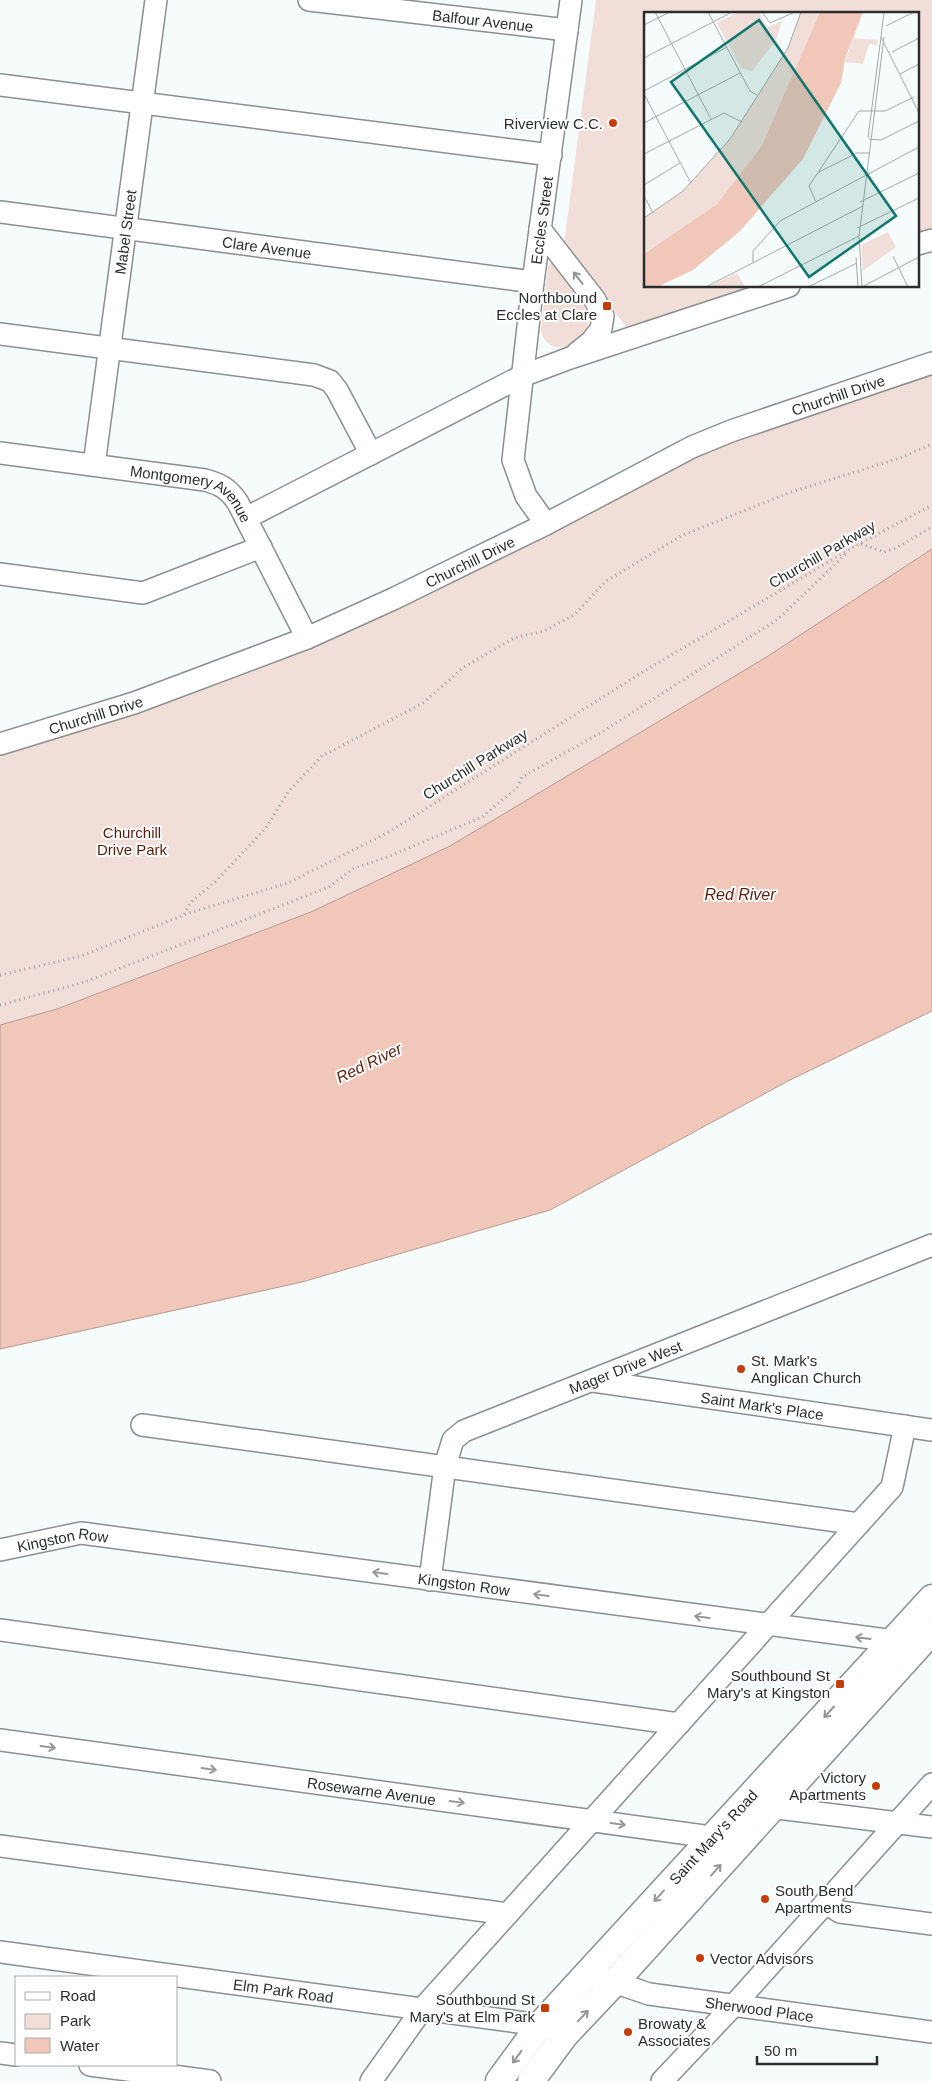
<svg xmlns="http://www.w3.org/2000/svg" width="932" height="2081" font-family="Helvetica,sans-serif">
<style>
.green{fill:#f2ded9}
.water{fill:#f1c7ba;stroke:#b69990}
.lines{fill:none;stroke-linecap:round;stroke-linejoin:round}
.minor-casing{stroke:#8b8f8f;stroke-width:24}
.major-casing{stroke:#8b8f8f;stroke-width:29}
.path{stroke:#9b9e9e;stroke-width:3;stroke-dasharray:1 4;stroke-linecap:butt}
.minor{stroke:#fff;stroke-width:21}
.major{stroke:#fff;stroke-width:26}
.oneway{stroke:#969696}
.poi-dot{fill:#c53d0b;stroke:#fff;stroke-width:2}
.labels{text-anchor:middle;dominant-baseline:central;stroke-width:4;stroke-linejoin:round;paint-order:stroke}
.street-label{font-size:15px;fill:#2c2e2e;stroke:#fff}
.poi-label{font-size:15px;fill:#2c2e2e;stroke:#fff;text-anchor:end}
.park-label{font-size:15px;fill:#591b08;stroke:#fff}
.water-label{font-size:16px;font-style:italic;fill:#5d1f0c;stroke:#fff}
.inset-road{fill:none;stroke:#a5a9a9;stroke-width:1}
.view{fill:#0f766e;fill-opacity:0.15;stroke:#0f766e;stroke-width:2.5}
.inset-edge{fill:none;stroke:#2c2e2e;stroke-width:2.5}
</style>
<rect width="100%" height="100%" fill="#f6fbfb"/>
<path class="green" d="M 596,0 L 932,0 L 932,232 L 918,237 L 918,14 L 646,14 L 646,286 L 766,286 L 629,331 L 564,244 Z
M 551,263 L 581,297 L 589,319 C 588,326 586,333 582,338 C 568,352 544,351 541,330 L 548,267 Z
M 932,363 L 932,549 L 765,658 L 450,846 L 311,912 L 57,1009 L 0,1025 L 0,744 L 204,678 L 692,447 Z"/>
<path class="water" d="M 932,549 L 932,1011 L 788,1081 L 550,1210 L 302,1282 L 0,1349 L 0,1025 L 57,1009 L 311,912 L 450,846 L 765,658 Z"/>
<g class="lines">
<g class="minor-casing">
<g id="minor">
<path id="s1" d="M 309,0 L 567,30"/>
<path d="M 0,85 L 551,155"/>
<path id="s2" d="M 0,212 L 533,282"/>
<path d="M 540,229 L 595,300 L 603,316 L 601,329 L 591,342 L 577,353"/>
<path d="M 918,244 L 932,240"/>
<path d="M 0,334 L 314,375 L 330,381 L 337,390 L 371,454"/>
<path id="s3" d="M 0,453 L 205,480 C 220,484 229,489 238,503 L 307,638"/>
<path id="s4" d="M 94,465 L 156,0"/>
<path d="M 246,518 L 522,376 L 570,358 L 789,286"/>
<path id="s5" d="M 546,524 L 526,496 L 513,460 L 533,282 L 571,0"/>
<path d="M 0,574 L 143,593 L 261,547"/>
<path id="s6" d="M 0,744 L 134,703 L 307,638 L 393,599 L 546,524 L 692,447 L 731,431 L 932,363"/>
<path id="s7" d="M 593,1381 L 932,1430"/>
<path d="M 142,1425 L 859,1524"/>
<path id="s8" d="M 0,1550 L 81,1533 L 894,1641 L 906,1639"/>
<path id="s9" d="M 430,1580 L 445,1466 L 453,1440 L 464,1431 L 932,1245"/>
<path d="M 0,1630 L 679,1724"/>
<path id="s10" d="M 0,1740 L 726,1839"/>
<path d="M 761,1806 L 932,1827"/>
<path d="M 0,1846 L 508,1914"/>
<path d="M 825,1903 L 840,1912 L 932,1924"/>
<path id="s11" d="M 0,1952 L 540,2025 L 554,2030"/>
<path id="s12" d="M 602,1978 L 649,1994 L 932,2032"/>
<path d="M 0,2053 L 16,2055"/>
<path d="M 90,2065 L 210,2081"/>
<path d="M 371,2081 L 423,2008 L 892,1487 L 905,1426"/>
<path d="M 662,2081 L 734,2005 L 932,1784"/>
</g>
</g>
<g class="major-casing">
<g id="major">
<path id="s13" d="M 499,2081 L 540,2025 L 932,1598"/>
<path d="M 531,2081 L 565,2035 L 615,1982 L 932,1631"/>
</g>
</g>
<path class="path" d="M 861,544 L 884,552 L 896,548 L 932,527
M 184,914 L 191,902 L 216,881 L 266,828 L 288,792 L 322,756 L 423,703 L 464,667 L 514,638 L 544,631 L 574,615 L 606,581 L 683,535 L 791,492 L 900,458 L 932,444
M 0,975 L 81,956 L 189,913 L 288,883 L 387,833 L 646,670 L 852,548 L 932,505
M 0,1005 L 85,982 L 329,887 L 354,868 L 385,858 L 482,817 L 517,788 L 522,777 L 602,732 L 778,619 L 848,552"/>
<use href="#minor" class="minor"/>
<use href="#major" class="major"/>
</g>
<defs><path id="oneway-shaft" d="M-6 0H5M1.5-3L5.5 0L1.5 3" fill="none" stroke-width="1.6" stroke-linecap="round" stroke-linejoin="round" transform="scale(1.25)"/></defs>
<g class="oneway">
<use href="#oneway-shaft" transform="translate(578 278) rotate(-128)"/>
<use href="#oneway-shaft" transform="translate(380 1573) rotate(-172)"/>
<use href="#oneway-shaft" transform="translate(541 1595) rotate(-172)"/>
<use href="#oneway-shaft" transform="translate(702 1617) rotate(-172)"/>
<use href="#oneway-shaft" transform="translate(863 1638) rotate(-173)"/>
<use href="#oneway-shaft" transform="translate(829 1712) rotate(133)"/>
<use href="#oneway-shaft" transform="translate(48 1747) rotate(8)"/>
<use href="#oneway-shaft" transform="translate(209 1769) rotate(8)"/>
<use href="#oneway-shaft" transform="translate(457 1802) rotate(8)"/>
<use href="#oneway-shaft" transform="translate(618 1824) rotate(8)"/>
<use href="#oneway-shaft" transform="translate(716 1870) rotate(-48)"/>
<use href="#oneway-shaft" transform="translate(659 1896) rotate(132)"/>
<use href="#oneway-shaft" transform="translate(583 2016) rotate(-46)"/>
<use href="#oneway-shaft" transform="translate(517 2057) rotate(126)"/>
</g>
<g class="poi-dot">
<circle cx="613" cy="123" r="5"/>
<rect x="602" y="301" width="10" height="10" rx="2.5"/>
<circle cx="741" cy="1369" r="5"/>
<rect x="835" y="1679" width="10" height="10" rx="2.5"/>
<circle cx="876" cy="1786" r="5"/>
<circle cx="765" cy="1899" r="5"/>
<circle cx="700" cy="1958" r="5"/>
<rect x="540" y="2003" width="10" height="10" rx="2.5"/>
<circle cx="628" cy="2032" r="5"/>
</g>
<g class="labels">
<g class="street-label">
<text stroke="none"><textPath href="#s1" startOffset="175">Balfour Avenue</textPath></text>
<text stroke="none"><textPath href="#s5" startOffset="314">Eccles Street</textPath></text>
<text stroke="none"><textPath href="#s4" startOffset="235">Mabel Street</textPath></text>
<text stroke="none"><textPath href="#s2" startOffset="269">Clare Avenue</textPath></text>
<text stroke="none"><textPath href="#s6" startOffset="910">Churchill Drive</textPath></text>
<text stroke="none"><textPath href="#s3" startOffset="200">Montgomery Avenue</textPath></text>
<text transform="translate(822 554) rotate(-30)">Churchill Parkway</text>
<text stroke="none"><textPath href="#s6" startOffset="505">Churchill Drive</textPath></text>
<text stroke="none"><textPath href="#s6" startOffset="100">Churchill Drive</textPath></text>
<text transform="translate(475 764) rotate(-32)">Churchill Parkway</text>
<text stroke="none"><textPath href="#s9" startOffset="330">Mager Drive West</textPath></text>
<text stroke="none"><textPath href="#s7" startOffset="171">Saint Mark's Place</textPath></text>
<text stroke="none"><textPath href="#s8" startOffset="64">Kingston Row</textPath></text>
<text stroke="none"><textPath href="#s8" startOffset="469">Kingston Row</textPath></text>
<text stroke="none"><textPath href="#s10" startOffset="375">Rosewarne Avenue</textPath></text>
<text stroke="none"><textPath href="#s13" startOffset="325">Saint Mary's Road</textPath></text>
<text stroke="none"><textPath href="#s11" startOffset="286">Elm Park Road</textPath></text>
<text stroke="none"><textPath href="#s12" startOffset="161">Sherwood Place</textPath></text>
</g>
<g class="poi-label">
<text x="603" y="123">Riverview C.C.</text>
<text x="597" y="297">Northbound<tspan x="597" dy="17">Eccles at Clare</tspan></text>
<text x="751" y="1360" text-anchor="start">St. Mark's<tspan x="751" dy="17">Anglican Church</tspan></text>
<text x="830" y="1675">Southbound St<tspan x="830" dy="17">Mary's at Kingston</tspan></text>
<text x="866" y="1777">Victory<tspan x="866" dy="17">Apartments</tspan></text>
<text x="775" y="1890" text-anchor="start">South Bend<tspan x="775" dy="17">Apartments</tspan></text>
<text x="710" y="1958" text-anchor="start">Vector Advisors</text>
<text x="535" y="1999">Southbound St<tspan x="535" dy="17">Mary's at Elm Park</tspan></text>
<text x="638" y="2023" text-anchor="start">Browaty &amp;<tspan x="638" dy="17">Associates</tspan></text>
</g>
<g class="park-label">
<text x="132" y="832">Churchill<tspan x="132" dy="17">Drive Park</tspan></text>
</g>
<g class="water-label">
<text x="740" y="894">Red River</text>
<text transform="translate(369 1063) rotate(-26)">Red River</text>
</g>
</g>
<g transform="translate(644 12)">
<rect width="275" height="275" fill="#f6fbfb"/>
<path d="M 94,0 L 115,0 L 123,15 L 138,9 L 132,28 L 108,59 L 97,56 L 73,11 ZM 157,0 L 176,0 L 117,135 L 73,192 L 0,242 L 0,206 L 39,179 L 86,127 L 144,36 ZM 210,26 L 234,28 L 233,33 L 225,32 L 219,52 L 201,50 ZM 244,220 L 252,235 L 219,259 L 217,233 ZM 93,261 L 101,275 L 68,275 L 68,273 Z" fill="#f2ded9"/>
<path d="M 176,0 L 219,0 L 201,47 L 197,71 L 159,147 L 96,219 L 49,258 L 13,275 L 0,275 L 0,242 L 73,192 L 117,135 Z" fill="#f1c7ba"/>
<path class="inset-road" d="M 11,0 L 67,107M 64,0 L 106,79 L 113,83M 118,0 L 126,11 L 151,0M 240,0 L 237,25 L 275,101M 0,13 L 26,0M 242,14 L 270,0M 248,40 L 275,26M 0,46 L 88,0M 256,62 L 275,52M 0,79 L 83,35M 0,82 L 47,171M 0,111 L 96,61M 224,126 L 237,25M 225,127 L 237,128 L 275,109M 0,142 L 80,101 L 98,110M 175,160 L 213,141 L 225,141M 0,173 L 36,151M 0,184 L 9,201M 172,190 L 165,174 L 215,99 L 241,99 L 270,85M 216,190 L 275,161M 0,206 L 39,179 L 86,127 L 144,36 L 157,0M 213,216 L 275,186M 249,244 L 264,275M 212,245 L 214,275M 109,250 L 109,239 L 136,209 L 275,135M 62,275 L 219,194M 114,275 L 215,224M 164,275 L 213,251M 218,275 L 275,245M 218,275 L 215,224 L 240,25"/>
<path class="view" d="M 115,8 L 252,204 L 165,265 L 27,70 Z"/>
<rect width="275" height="275" class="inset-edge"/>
</g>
<rect x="15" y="1976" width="162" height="90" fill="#ffffff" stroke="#ababab"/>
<rect x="25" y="1992" width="25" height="8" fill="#ffffff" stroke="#ababab"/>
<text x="60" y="2001" font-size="15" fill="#2c2e2e">Road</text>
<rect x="25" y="2014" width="25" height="15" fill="#f2ded9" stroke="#ababab"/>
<text x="60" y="2026" font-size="15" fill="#2c2e2e">Park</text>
<rect x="25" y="2038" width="25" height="15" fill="#f1c7ba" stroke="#ababab"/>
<text x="60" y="2051" font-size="15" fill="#2c2e2e">Water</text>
<path d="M757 2056v8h120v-8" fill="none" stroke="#2c2e2e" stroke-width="2.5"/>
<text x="764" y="2056" font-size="15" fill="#2c2e2e" stroke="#ffffff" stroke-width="4" paint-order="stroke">50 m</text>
</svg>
